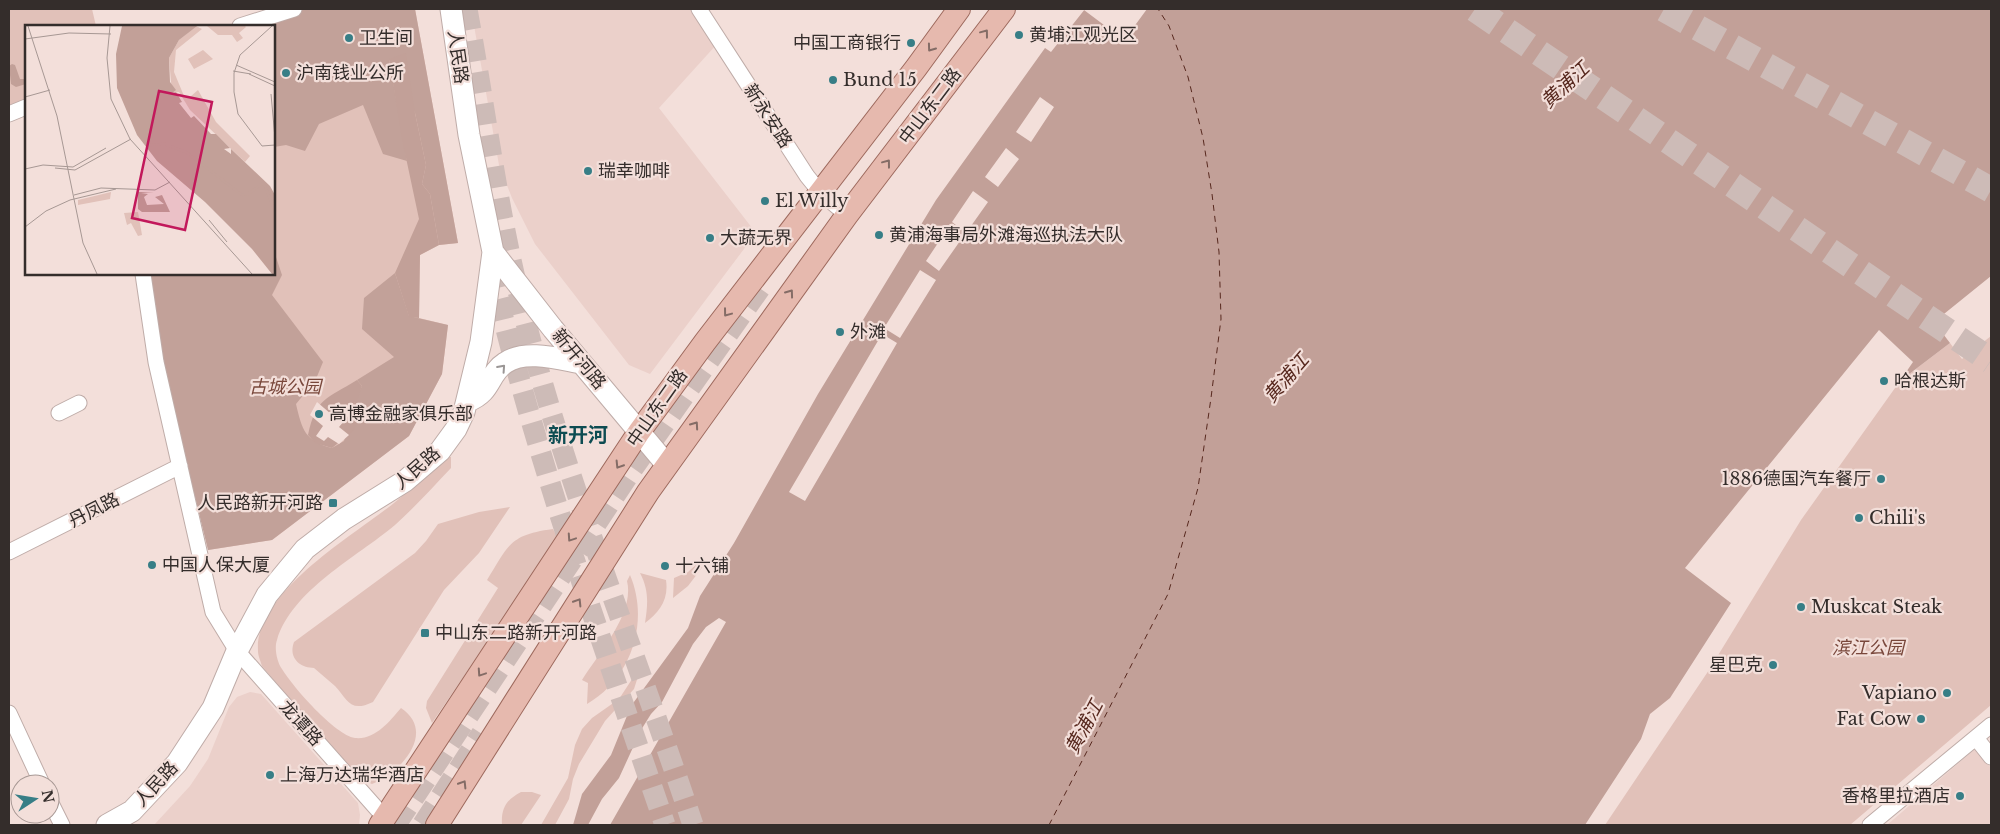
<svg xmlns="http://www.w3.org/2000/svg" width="2000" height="834" font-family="'Libre Baskerville','Noto Sans SC',serif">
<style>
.built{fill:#ebd0ca}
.green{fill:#e1c1b9}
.forest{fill:#c2a199}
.water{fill:#c2a098}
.pier{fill:#f3dfda}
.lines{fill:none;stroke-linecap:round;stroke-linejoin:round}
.ferry{stroke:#57281e;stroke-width:1;stroke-dasharray:6 5;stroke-linecap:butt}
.secondary-tunnel{stroke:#cdbbb7;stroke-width:21;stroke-dasharray:21 11;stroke-linecap:butt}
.primary-tunnel{stroke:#cdbbb7;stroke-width:22;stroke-dasharray:22 11;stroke-linecap:butt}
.highway-tunnel{stroke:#cdbbb7;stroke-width:26;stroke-dasharray:26 13;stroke-linecap:butt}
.street-casing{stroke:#bfaca8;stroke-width:17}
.secondary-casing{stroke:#bfaca8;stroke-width:23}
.primary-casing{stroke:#9d695d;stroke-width:24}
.street{stroke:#fff;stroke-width:15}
.secondary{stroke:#fff;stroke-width:21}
.primary{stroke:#e6b9ae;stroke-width:22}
.oneway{stroke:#846c66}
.oneway2{stroke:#9a9695}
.poi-dot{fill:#377e86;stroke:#f3dfda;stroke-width:2}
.labels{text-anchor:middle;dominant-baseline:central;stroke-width:4.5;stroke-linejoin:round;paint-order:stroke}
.poi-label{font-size:18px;fill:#342d2b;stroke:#f3dfda;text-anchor:start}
.street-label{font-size:18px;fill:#342d2b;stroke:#f3dfda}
.park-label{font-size:18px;font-style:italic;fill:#79473b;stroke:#f3dfda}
.water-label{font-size:19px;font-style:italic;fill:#57281e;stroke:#f3dfda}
.quarter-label{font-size:20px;font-weight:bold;fill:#0d4c52;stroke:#f3dfda}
.inset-river{fill:none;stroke:#c2a098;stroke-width:2.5}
.inset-road{fill:none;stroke:#a79894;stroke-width:1}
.view{fill:#c2185b;fill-opacity:0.15;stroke:#c2185b;stroke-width:2.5}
.inset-edge{fill:none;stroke:#342d2b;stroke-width:2.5}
</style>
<rect width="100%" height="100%" fill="#f3dfda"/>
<path class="built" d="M 471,9 L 695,9 L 717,44 L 659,108 L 756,233 L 650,374 L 629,365 L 535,244 L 512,198 L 499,165 Z
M 250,692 L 261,694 L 358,803 L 360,815 L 359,825 L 154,825 L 190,786 L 208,759 L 229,707 L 237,697 Z
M 1976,748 L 1991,768 L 1991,825 L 1887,825 Z"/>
<path class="green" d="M 9,9 L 92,9 L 96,26 L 26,26 L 26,103 L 9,110 Z
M 415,9 L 458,243 L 439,245 L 420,255 L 419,318 L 448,325 L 442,374 L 409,436 L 272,540 L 208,550 L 274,274 L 274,26 Z
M 1991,336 L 1991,705 L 1850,825 L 1605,825 L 1709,670 L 1801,520 L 1900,381 L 1950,343 L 1962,359 Z
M 440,457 L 451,457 L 451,468 C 432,488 415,507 395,525 C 357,557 292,590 277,640 C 274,648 277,662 282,669 C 293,687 335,735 355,738 C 375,740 389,722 401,708 C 437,732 401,773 372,784 L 354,776 L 262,666 C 261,662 258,656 258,651 C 254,593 354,535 394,503 C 411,489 426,474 440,457 Z
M 510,507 L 479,553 L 444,590 L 373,702 C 350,713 348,700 335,686 C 328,680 321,674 314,668 C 300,668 288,658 294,642 L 415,553 L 426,541 L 438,524 L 479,512 Z
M 553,529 L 557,537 L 545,557 L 432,723 L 426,708 L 427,701 L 498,588 L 487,580 C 509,545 509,535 553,529 Z
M 700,561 L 703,562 L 704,565 L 688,586 L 673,598 L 674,578 L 688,572 Z
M 640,573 L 666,580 C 669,600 659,612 645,623 C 648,604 649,590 640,573 Z
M 630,575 C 650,622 631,679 587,704 L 588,683 L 582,680 C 599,653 635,613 627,581 Z
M 642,664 L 634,689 L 605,721 L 579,764 L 573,779 L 569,799 L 555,825 L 541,825 L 568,778 L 575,745 L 582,729 L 592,718 L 619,699 Z
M 521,792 L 532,792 L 541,795 L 521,825 L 502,825 C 501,808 506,800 521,792 Z"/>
<path class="forest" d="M 294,9 L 415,9 L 458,243 L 439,245 L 430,194 L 422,184 L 426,165 L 415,113 L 389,59 L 407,161 L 383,154 L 363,105 L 319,124 L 305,151 L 286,145 L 274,147 L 274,26 L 240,26 Z
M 274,251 L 282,275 L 272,295 L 323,362 L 309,396 L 305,393 L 296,404 C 302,430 305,441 332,448 L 344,441 L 354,403 L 362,386 L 357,380 L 394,357 L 362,329 L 364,298 L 395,273 L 409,316 L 448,325 L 442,374 L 409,436 L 272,540 L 208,550 L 162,363 L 150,274 L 274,274 Z"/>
<path class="water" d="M 1085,9 L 1991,9 L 1991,276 L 1934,322 L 1950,343 L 1900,381 L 1913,362 L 1879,330 L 1685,568 L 1731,603 L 1670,698 L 1650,714 L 1641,739 L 1585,825 L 573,825 L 582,794 L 611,755 L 631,706 L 688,628 L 700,596 L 734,543 L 818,394 L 936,200 L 1045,48 L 1051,52 Z
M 406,53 L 415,113 L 426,165 L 422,184 L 430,194 L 439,245 L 420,255 L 419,318 L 409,317 L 395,273 L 419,219 L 402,139 L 389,59 Z
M 12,64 L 15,65 L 20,79 L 26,79 L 26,84 L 16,87 L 11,84 L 9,66 Z
M 357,380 L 362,386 L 358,398 L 354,403 L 359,412 L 354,430 L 332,448 L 315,443 L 308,435 C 316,397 327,399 357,380 Z"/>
<path class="pier" d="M 1085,9 L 1147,9 L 1122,43 L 1110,34 L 1112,31 L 1084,10 Z
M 1040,97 L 1054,107 L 1031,142 L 1016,132 Z
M 1006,148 L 1019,159 L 998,187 L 985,177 Z
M 973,191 L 988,202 L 966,233 L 952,222 Z
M 946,231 L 960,241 L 939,271 L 926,261 Z
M 920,270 L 936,280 L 900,338 L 884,328 Z
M 882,334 L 897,343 L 805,501 L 789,492 Z
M 317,402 L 331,414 L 340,405 L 350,414 L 339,427 L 349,435 L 339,444 L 328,437 L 324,441 L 316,436 L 323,426 L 310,415 Z
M 719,618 L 726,622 L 610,825 L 588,825 L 602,799 L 619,778 L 641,730 L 651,714 L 662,702 L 693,644 L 706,627 Z"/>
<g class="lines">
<path class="ferry" d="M 1049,825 L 1168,594 L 1198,488 L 1211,398 L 1221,319 L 1219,252 L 1212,194 L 1203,138 L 1188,77 L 1169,26 L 1158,9"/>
<path class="secondary-tunnel" d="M 467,9 C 486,112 498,217 525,319 C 569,492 637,656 693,825
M 491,268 C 535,458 602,641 665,825"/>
<path class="primary-tunnel" d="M 395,825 L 632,469 L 764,282
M 423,825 L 482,734"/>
<path class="highway-tunnel" d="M 1475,9 L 1991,361
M 1664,9 L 1991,190"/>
<g class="street-casing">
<path id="street" d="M 699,9 L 807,176 L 820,192 L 847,215
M 240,26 L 294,9
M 9,114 L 26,107
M 143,274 L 156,362 L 213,612 L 237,651 L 385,818
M 59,413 L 79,403
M 9,552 L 180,466
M 9,713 L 42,784
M 1976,738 L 1991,757
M 50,801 L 62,825
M 1870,825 L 1991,725"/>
</g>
<g class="secondary-casing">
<path id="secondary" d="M 493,252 L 553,329 L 667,465
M 468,401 C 492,392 488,374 505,363 C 525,349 559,359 581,363
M 107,825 L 132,811 L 177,763 L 213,708 L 237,651 L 267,595 L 305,549 L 344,519 L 405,481 L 440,451 L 456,429 L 464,412 L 481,342 L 493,252 L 469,135 L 451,9"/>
</g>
<g class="primary-casing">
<path id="primary" d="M 380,825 L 639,432 L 705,342 L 916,68 L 959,9
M 437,825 L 648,492 L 847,215 L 1004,9"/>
</g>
<use href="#street" class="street"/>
<use href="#secondary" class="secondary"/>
<use href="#primary" class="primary"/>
</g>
<defs><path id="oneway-chevron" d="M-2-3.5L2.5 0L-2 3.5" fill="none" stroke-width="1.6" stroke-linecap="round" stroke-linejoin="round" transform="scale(1.25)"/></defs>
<g class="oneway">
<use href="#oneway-chevron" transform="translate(985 33) rotate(-53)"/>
<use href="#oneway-chevron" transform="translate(931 48) rotate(126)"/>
<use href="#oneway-chevron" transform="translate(887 163) rotate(-53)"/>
<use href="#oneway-chevron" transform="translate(790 293) rotate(-54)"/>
<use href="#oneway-chevron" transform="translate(727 313) rotate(127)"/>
<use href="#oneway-chevron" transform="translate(695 425) rotate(-55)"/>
<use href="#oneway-chevron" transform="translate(619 465) rotate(122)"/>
<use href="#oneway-chevron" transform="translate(571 538) rotate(124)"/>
<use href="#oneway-chevron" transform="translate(578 602) rotate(-58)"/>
<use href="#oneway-chevron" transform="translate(481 673) rotate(124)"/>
<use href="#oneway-chevron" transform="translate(463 784) rotate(-58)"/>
</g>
<use class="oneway2" href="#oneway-chevron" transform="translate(502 368) rotate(-48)"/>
<g class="poi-dot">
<circle cx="1019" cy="35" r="5"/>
<circle cx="349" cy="38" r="5"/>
<circle cx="911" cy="43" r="5"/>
<circle cx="286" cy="73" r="5"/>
<circle cx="833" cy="80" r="5"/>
<circle cx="588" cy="171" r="5"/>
<circle cx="765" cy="201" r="5"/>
<circle cx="879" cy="235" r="5"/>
<circle cx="710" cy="238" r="5"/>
<circle cx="840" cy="332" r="5"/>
<circle cx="1884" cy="381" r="5"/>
<circle cx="319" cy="414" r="5"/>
<circle cx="1881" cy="479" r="5"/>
<rect x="328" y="498" width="10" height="10" rx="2.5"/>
<circle cx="1859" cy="518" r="5"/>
<circle cx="152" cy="565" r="5"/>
<circle cx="665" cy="566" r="5"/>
<circle cx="1801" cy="607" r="5"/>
<rect x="420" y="628" width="10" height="10" rx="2.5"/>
<circle cx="1773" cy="665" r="5"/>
<circle cx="1947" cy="693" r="5"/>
<circle cx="1921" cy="719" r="5"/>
<circle cx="270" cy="775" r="5"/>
<circle cx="1960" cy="796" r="5"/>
</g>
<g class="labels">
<g class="poi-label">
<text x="1029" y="35">黄埔江观光区</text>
<text x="359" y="38">卫生间</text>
<text x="901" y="43" text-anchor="end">中国工商银行</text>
<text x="296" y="73">沪南钱业公所</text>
<text x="843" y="80">Bund 15</text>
<text x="598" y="171">瑞幸咖啡</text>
<text x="775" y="201">El Willy</text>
<text x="889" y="235">黄浦海事局外滩海巡执法大队</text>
<text x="720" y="238">大蔬无界</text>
<text x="850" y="332">外滩</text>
<text x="1894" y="381">哈根达斯</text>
<text x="329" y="414">高博金融家俱乐部</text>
<text x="1871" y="479" text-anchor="end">1886德国汽车餐厅</text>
<text x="323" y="503" text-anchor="end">人民路新开河路</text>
<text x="1869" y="518">Chili's</text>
<text x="162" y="565">中国人保大厦</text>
<text x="675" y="566">十六铺</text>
<text x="1811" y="607">Muskcat Steak</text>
<text x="435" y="633">中山东二路新开河路</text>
<text x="1763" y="665" text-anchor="end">星巴克</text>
<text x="1937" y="693" text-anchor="end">Vapiano</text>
<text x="1911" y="719" text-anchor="end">Fat Cow</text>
<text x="280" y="775">上海万达瑞华酒店</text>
<text x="1950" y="796" text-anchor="end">香格里拉酒店</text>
</g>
<g class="street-label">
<text transform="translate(458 57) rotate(82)">人民路</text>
<text transform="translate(930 106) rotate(-53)">中山东二路</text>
<text transform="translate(768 116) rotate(57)">新永安路</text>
<text transform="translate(579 359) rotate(50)">新开河路</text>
<text transform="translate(657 408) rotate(-55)">中山东二路</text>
<text transform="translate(417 468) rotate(-41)">人民路</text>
<text transform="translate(94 510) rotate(-27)">丹凤路</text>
<text transform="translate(301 723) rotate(48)">龙谭路</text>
<text transform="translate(156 784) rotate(-47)">人民路</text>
</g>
<g class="park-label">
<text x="285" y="387">古城公园</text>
<text x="1868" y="648">滨江公园</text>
</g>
<g class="water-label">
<text transform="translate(1565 85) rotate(-43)">黄浦江</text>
<text transform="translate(1286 378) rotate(-49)">黄浦江</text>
<text transform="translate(1084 727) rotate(-62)">黄浦江</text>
</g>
<g class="quarter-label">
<text x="578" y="435">新开河</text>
</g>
</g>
<g transform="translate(25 25)">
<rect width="250" height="250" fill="#f3dfda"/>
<path d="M 171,1 L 177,4 L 151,25 L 149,47 L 159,71 L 165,72 L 173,65 L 191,97 L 225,131 L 220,137 L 165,85 L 154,67 L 147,68 L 144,33 L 154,15 ZM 182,1 L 220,1 L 221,2 L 214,8 L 218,13 L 212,17 L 207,10 L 193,10 ZM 178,25 L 188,34 L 169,44 L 163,34 ZM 86,167 L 85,174 L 53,180 L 53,175 ZM 113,187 L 117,210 L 113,211 L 106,198 L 102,200 L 99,188 Z" fill="#e1c1b9"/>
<path d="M 113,167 L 129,167 L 116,168 L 123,169 L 119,172 L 122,180 L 139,179 L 130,172 L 137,170 L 145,187 L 117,187 L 113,184 Z" fill="#c2a199"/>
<path d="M 97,1 L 172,1 L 154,15 L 144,33 L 145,57 L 151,65 L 147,68 L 151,67 L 157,77 L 154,78 L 166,93 L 169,91 L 186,109 L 191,109 L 205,123 L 199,124 L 206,129 L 206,124 L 245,161 L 250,170 L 250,249 L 247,249 L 227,224 L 180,177 L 132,136 L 112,110 L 92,63 L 91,29 Z" fill="#c2a098"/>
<path class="inset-river" d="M 123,120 L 140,119 L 161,127 L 217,170 L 223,169 L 238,158M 240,161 L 250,186"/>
<path class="inset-road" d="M 3,1 L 32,91 L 58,218 L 72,249M 85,1 L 82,33 L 86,74 L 105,114 L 227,249M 247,1 L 215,30 L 209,48 L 209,67 L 213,89 L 237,121 L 250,120M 0,14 L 44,8 L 86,9M 211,40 L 250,57M 208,46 L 226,49M 224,49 L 250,61M 246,69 L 250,113M 0,72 L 25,65M 30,143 L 50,145 L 106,114M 0,144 L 18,140 L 48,142 L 81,123M 49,170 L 76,163 L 130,165 L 145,157M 184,195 L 202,217M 0,202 L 21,186 L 45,175 L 91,164"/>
<path class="view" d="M 134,66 L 187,77 L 160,205 L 107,193 Z"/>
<rect width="250" height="250" class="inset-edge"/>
</g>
<rect width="2000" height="834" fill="none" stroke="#342d2b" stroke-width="20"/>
<g transform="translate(35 799) rotate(78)"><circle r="24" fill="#f3dfda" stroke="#a79894"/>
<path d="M0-4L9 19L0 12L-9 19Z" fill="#377e86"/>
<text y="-8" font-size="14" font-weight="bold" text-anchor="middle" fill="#342d2b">N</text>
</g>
</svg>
